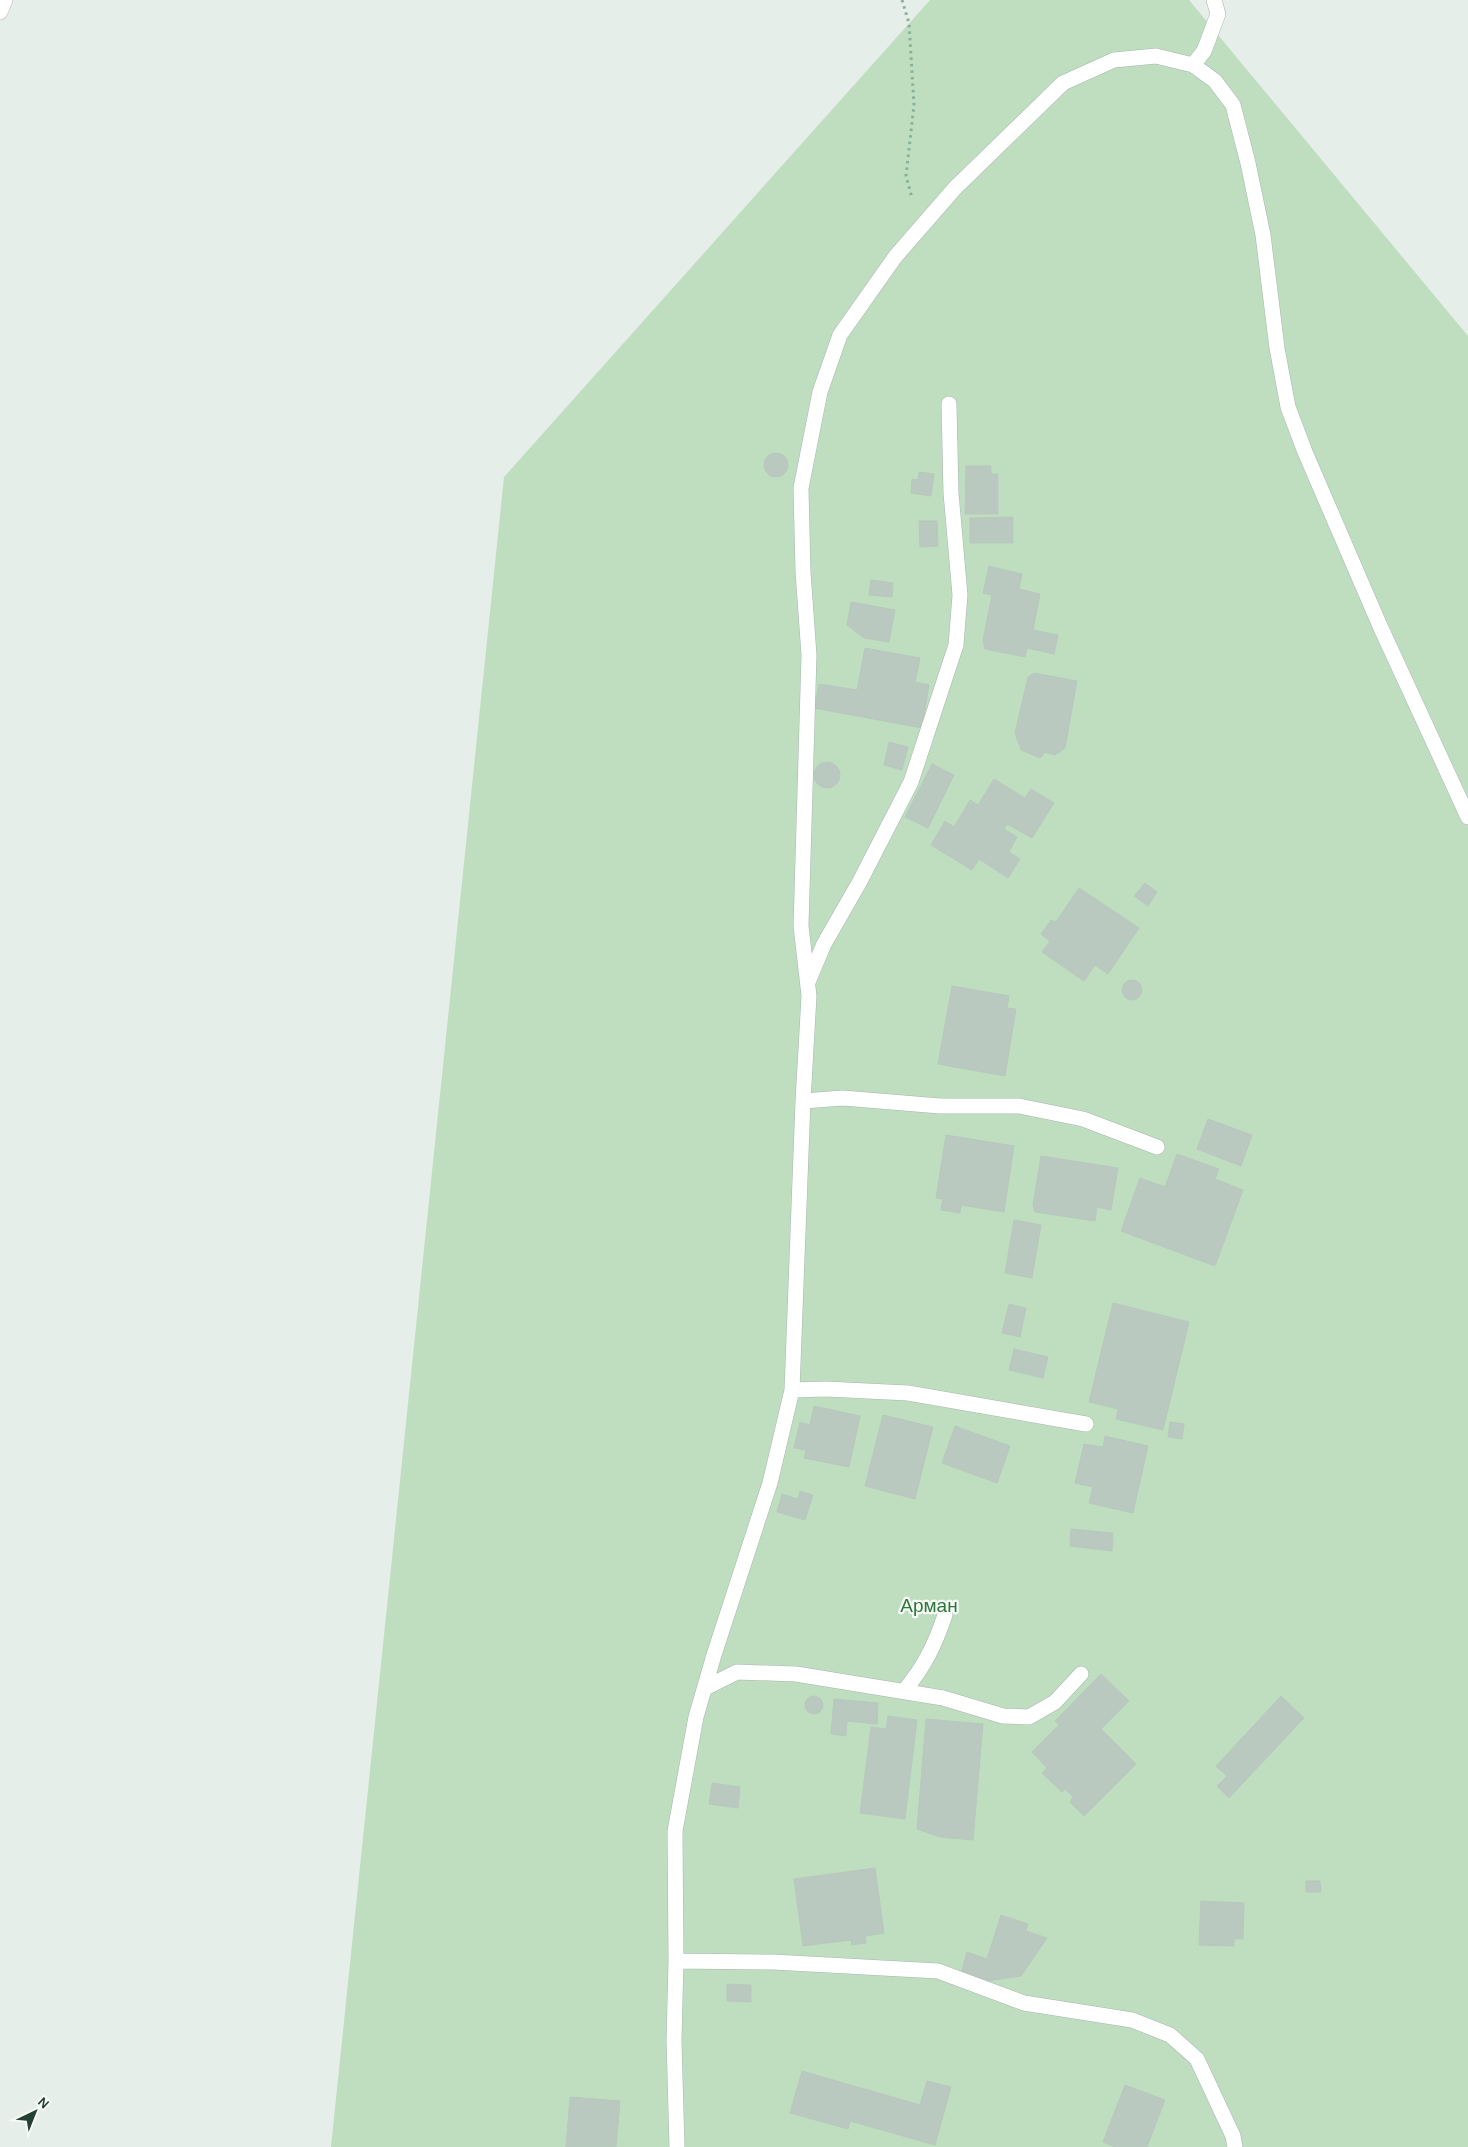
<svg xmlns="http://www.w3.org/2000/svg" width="1468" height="2147" font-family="Karla,sans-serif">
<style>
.green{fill:#bfdec0}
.building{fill:#bac9c0;stroke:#b7c8bd}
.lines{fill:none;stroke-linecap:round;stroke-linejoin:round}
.minor-casing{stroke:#a7b6ae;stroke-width:16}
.path{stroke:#86b19a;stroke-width:3;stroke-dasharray:2.5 4;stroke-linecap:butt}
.minor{stroke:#fff;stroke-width:15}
.labels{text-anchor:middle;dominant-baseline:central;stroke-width:4.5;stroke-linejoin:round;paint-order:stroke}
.park-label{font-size:19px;fill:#2f763a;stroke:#f6faf7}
</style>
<rect width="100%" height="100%" fill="#e5eee8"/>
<path class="green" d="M 930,0 L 1189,0 L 1468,336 L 1468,2147 L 331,2147 L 504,477 Z"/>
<path class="building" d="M764 465a12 12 0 1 1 24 0a12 12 0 1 1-24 0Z
M 966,466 L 991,466 L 991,474 L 998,474 L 998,514 L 965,514 Z
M 919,472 L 934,474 L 931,496 L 911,493 L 912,479 L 918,480 Z
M 1013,517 L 1013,543 L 970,543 L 970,518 Z
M 919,521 L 937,521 L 938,546 L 920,547 Z
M 989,566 L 1022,574 L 1019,589 L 1040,594 L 1033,630 L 1058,635 L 1054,654 L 1027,648 L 1025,657 L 985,649 L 983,640 L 992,595 L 983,593 Z
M 871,580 L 893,583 L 892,597 L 869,595 Z
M 851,602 L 895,610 L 889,642 L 864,638 L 847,625 Z
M 865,648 L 920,658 L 915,682 L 929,685 L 922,728 L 814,708 L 819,684 L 857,690 Z
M 1034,673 L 1077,681 L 1065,748 L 1055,755 L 1045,752 L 1040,758 L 1021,750 L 1015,733 L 1028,677 Z
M 889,742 L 908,747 L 902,770 L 884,765 Z
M814 775a13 13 0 1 1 26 0a13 13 0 1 1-26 0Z
M 932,764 L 954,775 L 928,828 L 905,817 Z
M 994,779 L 1025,798 L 1031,789 L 1054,803 L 1032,838 L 1007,824 L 1004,829 L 1017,837 L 1009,852 L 1020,859 L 1008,878 L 979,859 L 972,870 L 931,845 L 945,821 L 954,827 L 970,800 L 978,805 Z
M 1145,883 L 1157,892 L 1148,906 L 1134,896 Z
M 1079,888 L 1139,928 L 1108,974 L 1095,965 L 1084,981 L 1042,952 L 1050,941 L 1041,934 L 1051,920 L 1056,922 Z
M1122 990a10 10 0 1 1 20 0a10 10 0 1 1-20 0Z
M 952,986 L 1009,996 L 1007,1008 L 1016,1009 L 1005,1076 L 938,1064 Z
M 1208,1119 L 1252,1135 L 1241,1166 L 1197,1149 Z
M 946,1135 L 1014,1146 L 1004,1212 L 961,1205 L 960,1213 L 941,1210 L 943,1199 L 936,1198 Z
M 1177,1154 L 1219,1169 L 1215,1179 L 1243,1190 L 1215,1266 L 1121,1231 L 1140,1178 L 1165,1187 Z
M 1041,1156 L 1118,1168 L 1111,1210 L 1097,1207 L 1095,1221 L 1035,1212 L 1033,1205 Z
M 1014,1220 L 1041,1225 L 1032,1278 L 1005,1273 Z
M 1113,1303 L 1189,1322 L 1163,1430 L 1116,1419 L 1118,1409 L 1089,1402 Z
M 1009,1304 L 1026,1308 L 1020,1337 L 1002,1333 Z
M 1014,1349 L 1048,1357 L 1043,1378 L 1009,1370 Z
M 814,1406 L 860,1416 L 849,1467 L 804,1458 L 806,1450 L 794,1448 L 800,1422 L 810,1425 Z
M 883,1415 L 933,1427 L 915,1499 L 865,1486 Z
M 1170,1422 L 1184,1424 L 1182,1439 L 1168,1437 Z
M 955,1426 L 1010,1446 L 997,1483 L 942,1463 Z
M 1105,1436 L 1148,1446 L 1133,1513 L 1089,1503 L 1093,1487 L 1075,1483 L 1084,1444 L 1103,1447 Z
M 800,1491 L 813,1495 L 805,1520 L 777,1512 L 782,1494 L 798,1499 Z
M 1071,1529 L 1113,1533 L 1112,1551 L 1070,1546 Z
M 1101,1674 L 1129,1701 L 1101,1729 L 1136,1764 L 1084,1816 L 1070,1802 L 1073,1797 L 1065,1789 L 1062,1792 L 1042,1773 L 1047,1768 L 1032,1752 L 1059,1725 L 1055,1721 Z
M 1281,1696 L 1304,1718 L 1229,1798 L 1217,1786 L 1227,1776 L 1216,1766 Z
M805 1705a9 9 0 1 1 18 0a9 9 0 1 1-18 0Z
M 834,1699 L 878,1703 L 877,1724 L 847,1721 L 846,1736 L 831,1734 Z
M 888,1716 L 917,1720 L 905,1819 L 860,1813 L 871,1727 L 886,1729 Z
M 926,1719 L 983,1724 L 973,1840 L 940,1837 L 917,1829 Z
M 712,1783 L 740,1787 L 738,1808 L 709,1804 Z
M 875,1868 L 884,1933 L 865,1936 L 866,1943 L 852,1945 L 851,1940 L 803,1946 L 794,1879 Z
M 1306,1881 L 1320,1881 L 1321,1892 L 1306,1892 Z
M 1201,1901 L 1244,1903 L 1243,1939 L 1234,1939 L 1234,1946 L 1199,1945 Z
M 1001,1915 L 1028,1924 L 1026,1931 L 1047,1938 L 1021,1976 L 986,1981 L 961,1973 L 967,1952 L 987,1959 Z
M 727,1984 L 751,1985 L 751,2002 L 727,2001 Z
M 802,2071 L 920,2105 L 927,2081 L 951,2087 L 935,2145 L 850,2121 L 848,2129 L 790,2113 Z
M 1125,2085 L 1165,2100 L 1147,2147 L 1115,2147 L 1103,2142 Z
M 570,2097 L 620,2101 L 616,2147 L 566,2147 Z"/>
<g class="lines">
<g class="minor-casing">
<path id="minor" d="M 0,12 L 5,0
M 1193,65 L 1204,51 L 1218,14 L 1214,0
M 808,982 L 824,944 L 859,883 L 911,782 L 956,645 L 960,595 L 951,493 L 949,404
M 803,1101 L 843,1098 L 940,1106 L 1019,1106 L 1083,1119 L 1157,1147
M 792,1390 L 826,1389 L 908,1393 L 1086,1424
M 705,1688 L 737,1672 L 796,1674 L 943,1698 L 1003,1716 L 1029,1717 L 1055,1702 L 1081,1674
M 904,1691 C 924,1667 935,1645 945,1615
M 676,1961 L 773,1962 L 938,1971 L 1024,2003 L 1132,2020 L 1170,2035 L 1197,2059 L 1233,2136 L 1235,2147
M 677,2147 L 674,2041 L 676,1961 L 675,1831 L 696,1717 L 714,1655 L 770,1483 L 792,1390 L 803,1101 L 809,996 L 801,926 L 809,655 L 803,572 L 801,488 L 820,392 L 840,335 L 895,257 L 955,188 L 1063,83 L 1114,60 L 1156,56 L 1193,65 L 1215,81 L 1233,105 L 1248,163 L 1263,235 L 1277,348 L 1288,407 L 1305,452 L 1380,626 L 1468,817"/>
</g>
<path class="path" d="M 902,0 L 909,23 L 914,105 L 906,176 L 912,198"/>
<use href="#minor" class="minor"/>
</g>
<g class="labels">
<g class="park-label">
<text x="929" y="1606">Арман</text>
</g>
</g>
<g transform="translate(35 2112) rotate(43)" stroke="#f6faf7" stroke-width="4" paint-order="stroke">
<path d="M0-4L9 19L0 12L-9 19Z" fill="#244032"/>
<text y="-8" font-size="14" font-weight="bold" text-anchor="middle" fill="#244032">N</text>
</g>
</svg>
